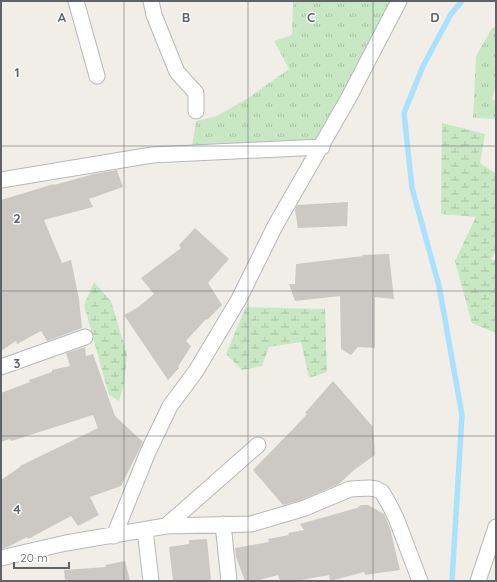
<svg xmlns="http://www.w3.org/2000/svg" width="497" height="582" font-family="Quicksand,sans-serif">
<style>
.grass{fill:url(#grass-tufts)}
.wetland{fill:url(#wetland-marsh)}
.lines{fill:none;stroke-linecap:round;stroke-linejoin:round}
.stream{stroke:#a9e2ff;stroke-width:5.5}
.building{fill:#ccc9c4}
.minor-casing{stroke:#b5b8bc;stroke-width:17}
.minor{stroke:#fff;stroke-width:15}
.grid{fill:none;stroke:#5f6367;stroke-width:1;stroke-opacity:0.55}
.grid-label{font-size:13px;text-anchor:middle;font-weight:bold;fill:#5f6367;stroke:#fff;stroke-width:3;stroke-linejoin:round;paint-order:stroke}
</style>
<defs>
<pattern id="grass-tufts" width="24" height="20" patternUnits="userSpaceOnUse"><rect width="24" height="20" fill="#c8e8c4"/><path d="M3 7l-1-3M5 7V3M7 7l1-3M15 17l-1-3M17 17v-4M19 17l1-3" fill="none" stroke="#a6c0a3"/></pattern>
<pattern id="wetland-marsh" width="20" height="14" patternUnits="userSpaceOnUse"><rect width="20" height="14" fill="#c8e8c4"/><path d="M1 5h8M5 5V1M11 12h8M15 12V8" fill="none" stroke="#a6c0a3"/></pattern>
</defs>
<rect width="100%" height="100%" fill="#f1eee7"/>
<path class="grass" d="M 293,1 L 401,1 L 325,142 L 274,141 L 192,146 L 196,121 L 217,116 L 248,98 L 289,69 L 274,41 L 292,35 Z
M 496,27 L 496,86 L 492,99 L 496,101 L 496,119 L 473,118 L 476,56 L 492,28 Z"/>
<path class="wetland" d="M 442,123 L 485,134 L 480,163 L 496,174 L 496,251 L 491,259 L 496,261 L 496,333 L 472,323 L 455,261 L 476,217 L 441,214 Z
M 94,282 L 111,301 L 127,355 L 124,384 L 119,401 L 109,395 L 84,305 Z
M 246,307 L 325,309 L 327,372 L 309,378 L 301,342 L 269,347 L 262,366 L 242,370 L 226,354 Z"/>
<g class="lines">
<path class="stream" d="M 452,581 L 462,415 L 439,286 L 412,188 L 404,113 L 423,66 L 451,14 L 462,1"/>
</g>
<path class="building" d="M 117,170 L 123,187 L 89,199 L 93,207 L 44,220 L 62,263 L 71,260 L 79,299 L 82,328 L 47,341 L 41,331 L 17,344 L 16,341 L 1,351 L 1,200 L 54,184 L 54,185 L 94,174 Z
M 348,202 L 347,226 L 298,228 L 295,210 L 297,205 Z
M 195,228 L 229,259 L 208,283 L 222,305 L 207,320 L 206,319 L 186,341 L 191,346 L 178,367 L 179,368 L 168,380 L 124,315 L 137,308 L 154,294 L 141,278 L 181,248 L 179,245 Z
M 389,254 L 394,299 L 375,297 L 375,348 L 358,347 L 351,355 L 341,349 L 340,296 L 295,301 L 289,284 L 295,284 L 296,264 L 363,256 L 362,255 Z
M 85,347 L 86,356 L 93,354 L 115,416 L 143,442 L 121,486 L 90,497 L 99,515 L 78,526 L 71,516 L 28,539 L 27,537 L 8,547 L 1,549 L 1,480 L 20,467 L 20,466 L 98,428 L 93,415 L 11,441 L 10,439 L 1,442 L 1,393 L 30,382 L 29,380 L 52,372 L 52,370 L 70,366 L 66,353 Z
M 333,381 L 373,427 L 375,455 L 354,470 L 339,484 L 302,500 L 283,505 L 253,470 L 295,427 L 307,414 L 305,413 Z
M 361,505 L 368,505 L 384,514 L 390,528 L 400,570 L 365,575 L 364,572 L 330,581 L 329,575 L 296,581 L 280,581 L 278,575 L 256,581 L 245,581 L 236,557 L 235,548 L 269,542 L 268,539 L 289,535 L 288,533 L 304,530 L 300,524 L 357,508 Z
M 207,539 L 211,581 L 173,581 L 169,547 L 189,544 L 189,540 Z
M 125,561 L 130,581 L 65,581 L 64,570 L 106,567 L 105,565 Z"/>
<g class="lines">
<g class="minor-casing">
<path id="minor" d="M 76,1 L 97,76
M 151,1 L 154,15 L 177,72 L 196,93 L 196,111
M 1,180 L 152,155 L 322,147
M 1,367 L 85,337
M 223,524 L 229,581
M 166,526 L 258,445
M 145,530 L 151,581
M 114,536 L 148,452 L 170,406 L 196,371 L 239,299 L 275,226 L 348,99 L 399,1
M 1,558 L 66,543 L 166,526 L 251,524 L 305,508 L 350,489 L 369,488 L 376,489 L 382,492 L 389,504 L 396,518 L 420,581
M 478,581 L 496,527"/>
</g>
<use href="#minor" class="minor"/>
</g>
<path class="grid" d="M 124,1 L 124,581M 248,1 L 248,581M 373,1 L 373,581M 1,146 L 496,146M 1,291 L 496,291M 1,436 L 496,436"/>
<g class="grid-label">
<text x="62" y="22">A</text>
<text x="186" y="22">B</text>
<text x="311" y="22">C</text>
<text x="435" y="22">D</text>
<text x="17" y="77">1</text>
<text x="17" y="223">2</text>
<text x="17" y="368">3</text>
<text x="17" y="514">4</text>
</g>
<rect width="497" height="582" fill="none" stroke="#5f6367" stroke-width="4"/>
<path d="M14 562v6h55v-6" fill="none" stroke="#5f6367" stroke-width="2"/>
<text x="20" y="562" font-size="12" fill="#5f6367" stroke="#ffffff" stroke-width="3" paint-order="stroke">20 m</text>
</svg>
